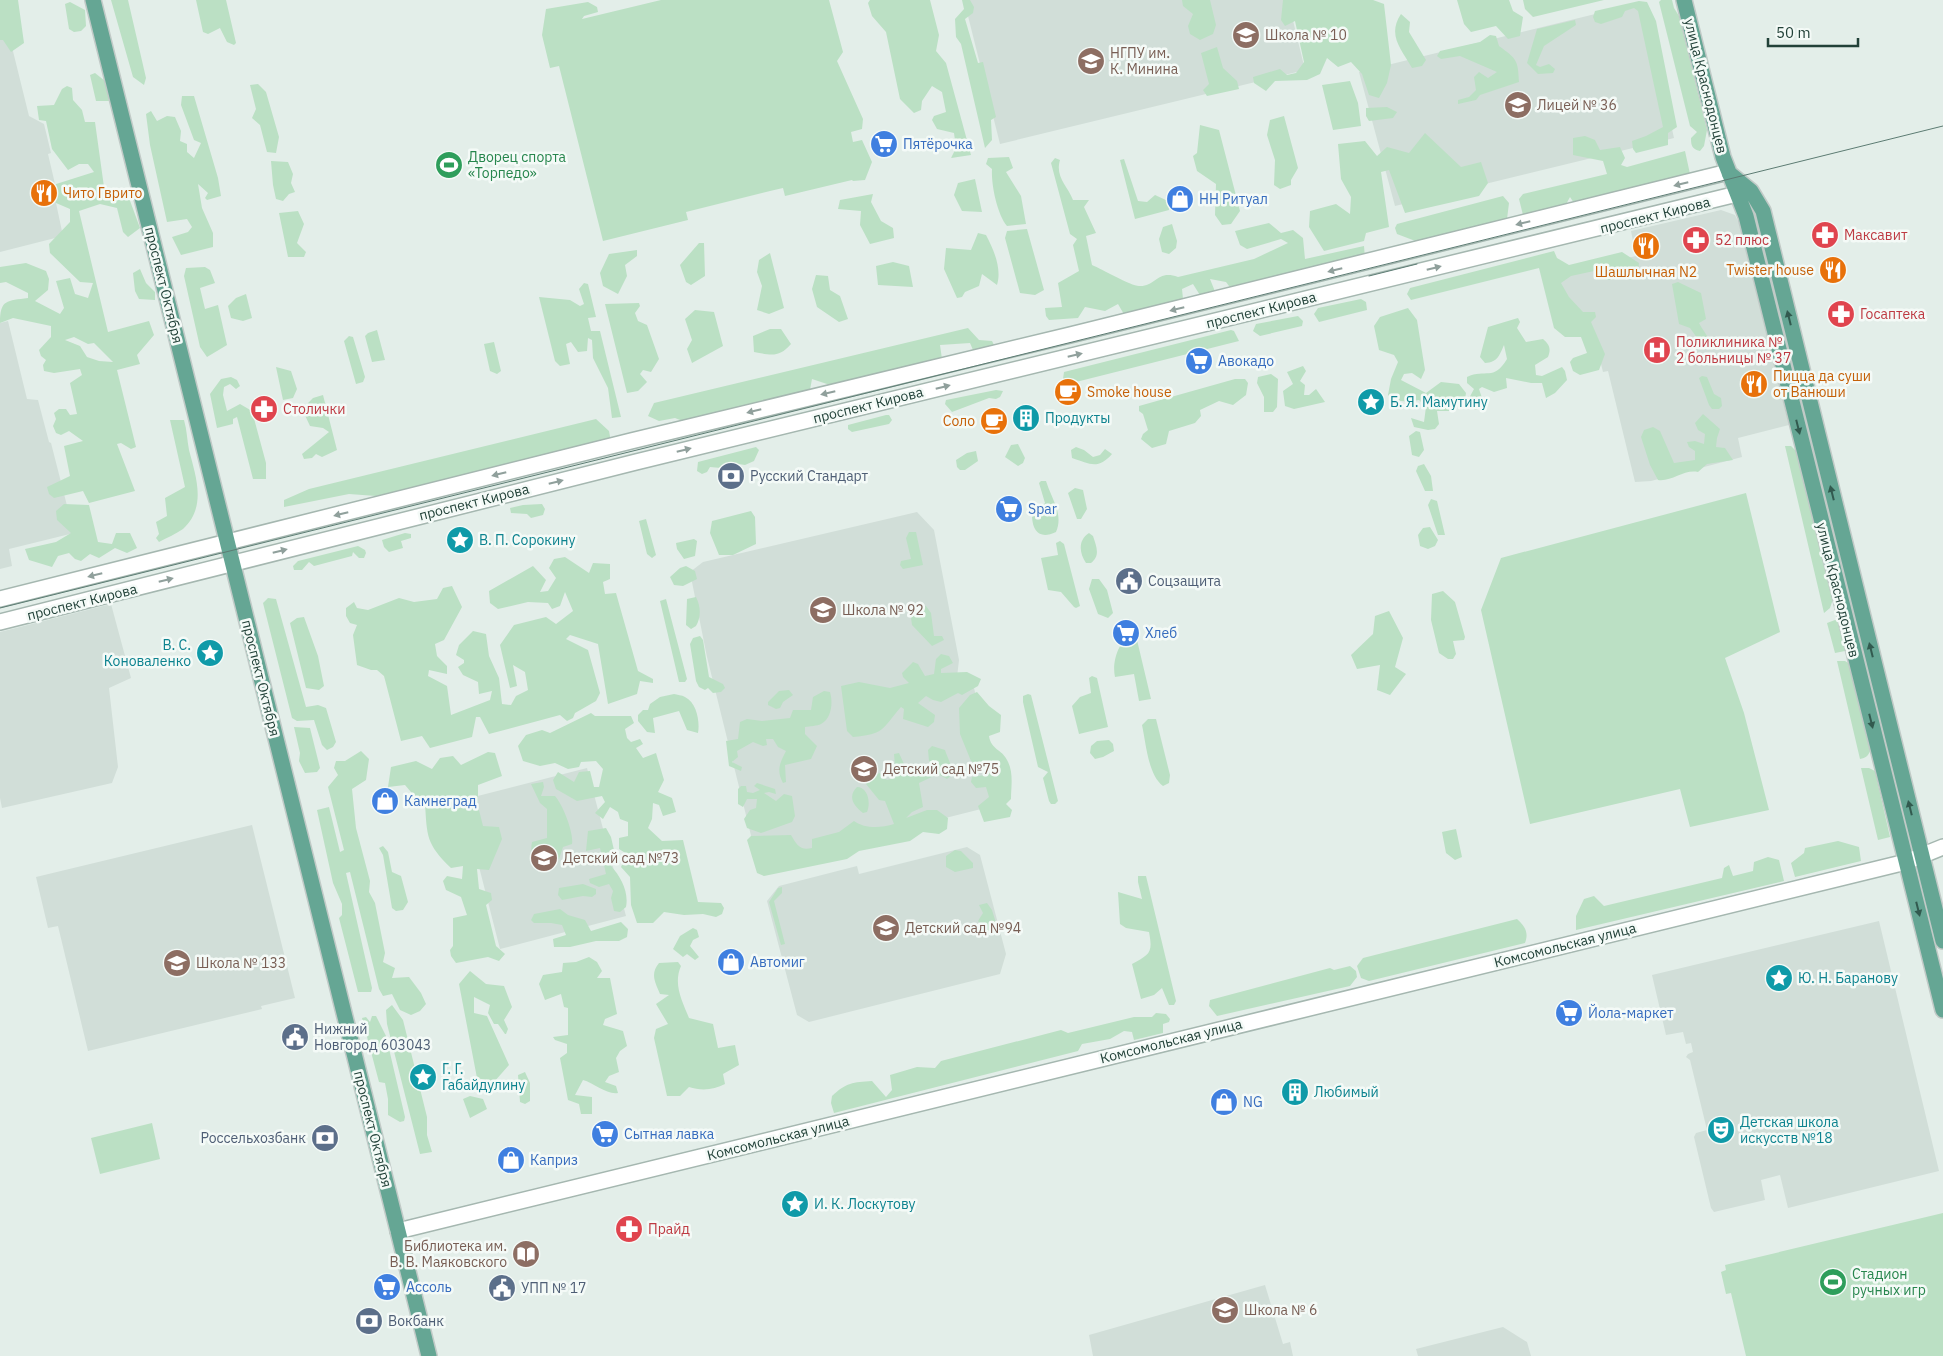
<svg xmlns="http://www.w3.org/2000/svg" width="1943" height="1356" font-family="'IBM Plex Sans',sans-serif">
<style>
.built{fill:#d1ded8}
.green{fill:#bbe0c4;fill-rule:evenodd}
.lines{fill:none;stroke-linecap:round;stroke-linejoin:round}
.minor-casing{stroke:#a5b7b0;stroke-width:18}
.major-casing{stroke:#c1cac7;stroke-width:18}
.minor{stroke:#fff;stroke-width:15}
.major{stroke:#65a694;stroke-width:15}
.tram{stroke:#5c7c73;stroke-width:1}
.oneway{fill:#90a09c}
.oneway2{fill:#325a4f}
.labels{text-anchor:middle;dominant-baseline:central;stroke-width:5;stroke-linejoin:round;paint-order:stroke}
.education-label{font-size:14px;fill:#785e54;stroke:#f4faf7;text-anchor:start}
.street-label{font-size:14px;fill:#214138;stroke:#f4faf7}
.shop-label{font-size:14px;fill:#366cbe;stroke:#f4faf7;text-anchor:start}
.leisure-label{font-size:14px;fill:#27864d;stroke:#f4faf7;text-anchor:start}
.food-label{font-size:14px;fill:#c56008;stroke:#f4faf7;text-anchor:start}
.health-label{font-size:14px;fill:#be3a42;stroke:#f4faf7;text-anchor:start}
.culture-label{font-size:14px;fill:#0d838f;stroke:#f4faf7;text-anchor:start}
.service-label{font-size:14px;fill:#4e5e75;stroke:#f4faf7;text-anchor:start}
</style>
<rect width="100%" height="100%" fill="#e3eee9"/>
<path class="built" d="M 964,0 L 1288,0 L 1305,70 L 1000,144 Z
M 1644,2 L 1674,138 L 1395,206 L 1359,72 Z
M 9,35 L 29,116 L 44,124 L 51,153 L 48,154 L 59,201 L 56,203 L 63,236 L 0,252 L 0,37 Z
M 1721,210 L 1735,215 L 1739,223 L 1789,425 L 1738,438 L 1742,457 L 1651,481 L 1635,482 L 1608,371 L 1603,372 L 1591,324 L 1571,329 L 1559,274 L 1636,256 L 1631,231 Z
M 8,321 L 27,399 L 38,400 L 49,442 L 51,443 L 74,533 L 9,549 L 12,566 L 0,569 L 0,323 Z
M 917,512 L 934,530 L 959,660 L 957,677 L 971,675 L 1001,804 L 870,837 L 760,872 L 707,657 L 690,572 L 703,562 Z
M 111,604 L 131,678 L 109,688 L 118,767 L 112,783 L 2,808 L 0,798 L 0,632 Z
M 587,768 L 626,916 L 500,949 L 462,800 Z
M 252,825 L 295,998 L 261,1006 L 262,1009 L 88,1051 L 58,926 L 48,928 L 36,877 Z
M 967,847 L 980,855 L 1006,954 L 1000,974 L 809,1022 L 797,1015 L 767,901 L 779,886 L 857,866 L 859,874 Z
M 1879,921 L 1939,1171 L 1788,1208 L 1780,1175 L 1761,1180 L 1765,1200 L 1714,1212 L 1711,1208 L 1694,1137 L 1696,1133 L 1707,1130 L 1690,1060 L 1686,1057 L 1688,1054 L 1693,1052 L 1691,1043 L 1686,1044 L 1683,1032 L 1666,1035 L 1652,975 Z
M 1265,1285 L 1283,1344 L 1290,1342 L 1293,1356 L 1093,1356 L 1089,1335 Z
M 1503,1327 L 1527,1342 L 1531,1356 L 1418,1356 L 1416,1349 Z"/>
<path class="green" d="M 0,0 L 18,0 L 24,43 L 11,52 L 3,40 L 0,40 Z
M 111,0 L 128,0 L 146,78 L 144,85 L 133,77 Z
M 196,0 L 226,0 L 236,43 L 234,45 L 227,42 L 220,28 L 208,34 L 203,32 Z
M 661,0 L 829,0 L 843,52 L 837,61 L 863,119 L 862,129 L 851,132 L 853,142 L 862,140 L 872,162 L 865,180 L 853,181 L 852,180 L 785,196 L 783,188 L 770,191 L 686,212 L 688,220 L 603,241 L 559,66 L 550,68 L 542,35 L 546,9 L 588,2 L 597,7 L 598,12 L 584,16 L 582,19 Z
M 870,0 L 930,0 L 939,35 L 936,51 L 946,63 L 971,155 L 951,158 L 956,148 L 954,133 L 937,129 L 932,120 L 934,116 L 946,112 L 942,92 L 932,86 L 922,101 L 921,110 L 914,113 L 900,99 L 886,32 L 872,16 L 868,3 Z
M 962,0 L 970,0 L 974,7 L 973,13 L 965,19 L 978,63 L 983,62 L 996,117 L 991,120 L 992,140 L 985,148 L 961,44 L 956,37 L 955,19 L 964,9 Z
M 1182,0 L 1210,0 L 1216,25 L 1213,34 L 1200,40 L 1190,34 L 1188,26 L 1193,14 L 1183,6 Z
M 1283,0 L 1373,0 L 1384,4 L 1391,65 L 1387,83 L 1379,98 L 1369,95 L 1362,74 L 1351,62 L 1338,67 L 1327,58 L 1320,74 L 1307,80 L 1275,81 L 1266,91 L 1254,83 L 1253,77 L 1280,69 L 1287,75 L 1296,73 L 1304,62 L 1295,21 L 1285,26 L 1281,20 Z
M 1457,0 L 1509,0 L 1513,11 L 1523,17 L 1520,36 L 1508,39 L 1496,26 L 1471,32 L 1464,24 Z
M 1523,0 L 1604,0 L 1533,17 L 1525,9 Z
M 1661,0 L 1672,0 L 1674,8 L 1679,16 L 1707,130 L 1704,146 L 1700,151 C 1692,149 1691,146 1691,138 L 1697,132 L 1690,126 L 1659,2 Z
M 1639,1 L 1647,2 L 1656,21 L 1677,127 L 1668,133 L 1668,145 L 1636,153 L 1633,149 L 1632,141 L 1646,136 L 1663,127 L 1638,11 L 1634,8 L 1625,11 L 1622,17 L 1601,24 L 1595,22 L 1593,17 L 1595,11 Z
M 70,2 L 85,10 L 86,26 L 81,31 L 74,32 L 69,29 L 65,4 Z
M 1401,14 L 1410,22 L 1409,32 L 1426,60 L 1422,66 L 1412,68 C 1401,49 1387,35 1401,14 Z
M 1575,20 L 1576,25 L 1544,46 L 1536,65 L 1540,67 L 1549,64 L 1555,69 L 1553,73 L 1538,74 L 1527,63 L 1537,29 Z
M 1490,35 L 1496,36 L 1499,46 C 1517,59 1518,60 1519,82 L 1480,95 L 1476,100 L 1458,104 L 1458,100 L 1469,97 L 1476,90 L 1474,77 L 1479,72 L 1488,78 L 1497,72 L 1460,56 L 1441,59 L 1437,56 L 1440,51 L 1480,42 Z
M 1217,47 L 1223,68 L 1237,81 L 1239,89 L 1207,96 L 1203,90 L 1209,84 L 1201,53 Z
M 95,73 L 105,81 L 109,101 L 96,101 L 90,75 Z
M 1350,81 L 1358,103 L 1361,126 L 1333,130 L 1322,85 Z
M 258,84 L 266,92 L 279,137 L 276,153 L 267,152 L 260,125 L 252,118 L 256,109 L 250,85 Z
M 67,86 L 72,88 L 73,100 L 82,110 L 85,122 L 95,122 L 104,187 L 112,200 L 129,198 L 140,228 L 128,237 L 123,232 L 117,208 L 100,204 L 79,211 L 108,332 L 149,321 L 154,335 L 137,355 L 140,364 L 117,370 L 136,447 L 131,449 L 121,443 L 117,444 L 135,491 L 89,503 L 83,491 L 54,498 L 49,494 L 47,487 L 70,476 L 64,446 L 83,441 L 69,431 L 61,435 L 56,433 L 53,426 L 56,419 L 54,413 L 59,409 L 66,409 L 70,415 L 77,414 L 70,383 L 82,375 L 80,369 L 54,373 L 44,371 L 43,365 L 46,360 L 41,356 L 39,350 L 51,337 L 51,326 L 13,318 L 0,323 C 0,299 7,301 28,298 L 28,293 L 6,282 L 0,283 L 0,267 L 26,263 L 46,271 L 49,279 L 48,290 L 35,301 L 60,314 L 64,308 L 56,281 L 70,278 L 75,294 L 88,298 L 93,283 L 80,282 L 50,253 L 49,244 L 70,222 L 70,209 L 56,203 L 53,185 L 94,172 L 88,164 L 79,164 L 68,170 L 52,149 L 46,121 L 39,120 L 37,106 L 54,105 L 62,89 ZM 74,337 L 88,344 L 94,343 L 113,362 L 99,361 L 87,357 L 80,346 L 65,340 Z
M 182,96 L 194,96 L 218,178 L 221,196 L 207,200 L 205,198 L 208,193 L 198,184 L 202,208 L 213,233 L 213,247 L 181,255 L 172,237 L 188,232 L 192,227 L 187,219 L 167,222 L 150,145 L 146,114 L 151,111 L 157,121 L 167,116 L 175,117 L 181,131 L 180,141 L 187,144 L 187,152 L 194,158 L 201,143 L 194,140 L 181,105 Z
M 1387,107 L 1397,112 L 1393,118 L 1369,121 L 1366,116 L 1366,108 Z
M 1284,116 L 1298,168 L 1291,180 L 1291,185 L 1280,189 L 1274,185 L 1275,160 L 1267,135 L 1270,120 Z
M 1200,125 L 1219,130 L 1240,211 L 1231,224 L 1222,225 L 1215,215 L 1216,184 L 1197,171 L 1193,156 L 1197,153 Z
M 1425,133 L 1461,167 L 1481,162 L 1488,183 L 1479,196 L 1405,213 L 1389,170 L 1381,172 L 1389,227 L 1366,233 L 1364,241 L 1324,251 L 1309,227 L 1310,211 L 1336,204 L 1350,214 L 1351,197 L 1341,179 L 1338,144 L 1365,141 L 1377,156 L 1387,147 L 1409,153 Z
M 1585,136 L 1595,140 L 1600,150 L 1620,147 L 1625,158 L 1621,165 L 1627,167 L 1685,151 L 1690,174 L 1574,203 L 1570,197 L 1564,208 L 1523,215 L 1519,199 L 1523,194 L 1607,174 L 1603,161 L 1573,155 L 1573,138 Z
M 1009,157 L 1013,168 L 1006,172 L 1021,196 L 1026,224 L 1007,226 C 997,214 991,184 992,169 L 986,164 L 988,158 Z
M 1055,158 L 1060,160 C 1055,177 1067,185 1073,200 L 1089,200 L 1084,207 L 1096,233 L 1086,236 L 1092,265 C 1102,269 1131,286 1139,286 C 1156,287 1157,269 1178,277 L 1254,259 L 1288,243 L 1281,239 L 1247,249 L 1240,245 L 1235,231 L 1269,223 L 1281,233 L 1293,230 L 1303,238 L 1305,259 L 1364,246 L 1365,258 L 1232,290 L 1226,282 L 1210,279 L 1216,294 L 1203,300 L 1193,284 L 1182,289 L 1183,299 L 1125,316 L 1118,304 L 1105,311 L 1085,307 L 1078,318 L 1049,320 L 1046,316 L 1045,308 L 1062,307 L 1058,283 L 1079,271 L 1073,245 L 1077,239 L 1070,234 L 1051,163 Z
M 1124,159 L 1138,201 L 1147,202 L 1155,195 L 1168,201 L 1169,210 L 1135,219 L 1120,160 Z
M 271,161 L 288,162 L 293,174 L 291,183 L 295,192 L 289,194 L 283,201 L 276,199 L 273,185 Z
M 975,179 L 982,212 L 962,211 L 954,195 L 958,183 Z
M 873,194 L 871,202 L 881,221 L 893,228 L 894,238 L 870,244 L 860,225 L 861,211 L 838,209 L 840,200 Z
M 1503,196 L 1509,203 L 1507,219 L 1418,242 L 1397,234 L 1395,228 L 1397,224 Z
M 298,211 L 304,224 L 297,243 L 306,252 L 304,257 L 288,257 L 279,213 Z
M 1172,224 L 1177,241 L 1176,248 L 1169,254 L 1162,252 L 1159,239 L 1163,227 Z
M 1027,229 L 1044,290 L 1035,295 L 1020,293 L 1005,238 L 1007,231 Z
M 978,233 L 986,235 C 994,250 1002,269 997,285 L 982,274 L 979,286 L 965,292 L 962,297 L 957,298 L 944,269 L 946,248 L 971,250 Z
M 699,243 L 704,243 L 705,276 L 691,285 L 686,282 L 680,265 Z
M 637,250 L 637,256 L 625,265 L 627,276 L 618,294 L 603,286 L 600,273 L 609,254 Z
M 1554,251 L 1557,258 L 1569,265 L 1622,252 L 1639,263 L 1638,272 L 1628,270 L 1610,280 L 1602,279 L 1594,271 L 1571,276 L 1561,283 L 1569,297 L 1583,312 L 1595,312 L 1596,317 L 1591,322 L 1605,354 L 1599,370 L 1580,375 L 1573,371 L 1570,362 L 1573,358 L 1587,353 L 1581,337 L 1565,337 L 1554,328 L 1539,268 L 1411,300 L 1407,294 L 1410,288 Z
M 770,253 L 784,308 L 769,314 L 757,310 L 762,286 L 757,272 L 759,260 Z
M 893,262 L 909,266 L 913,287 L 878,285 L 876,266 Z
M 205,267 L 210,270 L 215,283 L 200,288 L 205,309 L 218,305 L 227,345 L 207,357 L 200,347 L 184,276 L 186,268 Z
M 140,269 L 146,283 L 155,292 L 155,300 L 139,299 L 135,291 L 133,273 Z
M 816,275 L 828,276 L 830,290 L 840,296 L 848,319 L 839,322 L 817,307 L 812,289 Z
M 1678,282 L 1701,293 L 1706,319 L 1699,323 C 1702,329 1708,336 1710,342 L 1707,345 L 1700,342 L 1690,328 L 1679,324 L 1672,284 Z
M 584,283 L 588,284 L 596,317 L 588,318 L 591,331 L 600,331 L 621,417 L 612,418 L 608,388 L 593,358 L 592,340 L 588,338 L 587,351 L 578,352 L 571,342 L 566,344 L 570,364 L 560,366 L 555,361 L 539,297 L 570,300 L 580,306 L 584,304 L 579,289 Z
M 246,294 L 252,318 L 243,321 L 231,318 L 228,306 L 236,298 Z
M 1361,299 L 1366,302 L 1367,310 L 1319,322 L 1314,314 L 1318,308 Z
M 639,303 L 640,306 L 635,313 L 638,321 L 647,325 L 659,359 L 651,372 L 643,370 L 640,374 L 647,382 L 638,391 L 627,393 L 605,304 Z
M 1408,308 L 1417,320 L 1425,370 L 1421,379 L 1412,373 L 1404,374 L 1401,380 L 1426,393 L 1441,382 L 1459,384 L 1466,393 L 1465,399 L 1451,401 L 1449,411 L 1437,411 L 1439,424 L 1435,429 L 1428,430 L 1414,427 L 1411,418 L 1424,422 L 1426,407 L 1419,400 C 1409,402 1396,403 1388,395 L 1391,379 L 1398,362 L 1394,355 L 1379,350 L 1374,326 L 1380,317 Z
M 695,310 L 714,312 L 723,346 L 692,363 L 687,349 L 692,340 L 685,319 Z
M 1298,316 L 1303,321 L 1302,326 L 1260,336 L 1253,331 L 1256,324 Z
M 1518,318 L 1520,322 L 1517,328 L 1526,342 L 1543,339 C 1550,345 1551,349 1548,357 L 1535,365 L 1536,375 L 1542,376 L 1562,367 L 1565,371 L 1567,380 L 1555,393 L 1546,398 L 1542,383 L 1531,383 L 1506,378 L 1507,388 L 1494,392 L 1482,387 L 1479,389 L 1484,404 L 1482,408 L 1475,410 L 1468,405 L 1467,402 L 1474,389 L 1467,383 L 1467,377 C 1486,368 1493,382 1507,359 L 1504,345 C 1499,356 1498,362 1485,363 L 1480,357 L 1488,327 Z
M 968,328 L 979,340 L 992,341 L 994,345 L 973,350 L 970,343 L 940,345 L 942,359 L 839,388 L 812,379 L 809,395 L 690,424 L 675,418 L 659,421 L 648,416 L 654,403 Z
M 770,329 L 781,329 L 791,344 C 779,358 771,355 754,352 L 753,336 Z
M 377,330 L 385,360 L 372,362 L 365,336 L 368,333 Z
M 1231,330 L 1234,331 L 1239,341 L 1068,384 L 1063,379 L 1064,372 Z
M 349,336 L 353,337 L 365,377 L 363,382 L 356,384 L 344,341 Z
M 494,342 L 501,371 L 497,374 L 490,371 L 484,344 Z
M 1303,366 L 1306,371 L 1300,381 L 1305,385 L 1304,395 L 1309,395 L 1316,389 L 1325,402 L 1294,409 L 1285,406 L 1283,391 L 1293,384 L 1287,372 Z
M 276,367 L 291,371 L 297,389 L 293,398 L 283,400 Z
M 1271,374 L 1278,379 L 1277,407 L 1273,412 L 1264,412 L 1264,397 L 1257,383 L 1258,377 Z
M 1702,376 L 1707,377 L 1714,394 L 1721,398 L 1722,406 L 1719,409 L 1712,409 L 1709,405 L 1699,378 Z
M 231,377 L 237,380 L 240,386 L 236,389 L 230,384 L 224,387 L 223,395 L 227,411 L 240,404 L 252,411 L 266,463 L 266,479 L 253,479 L 237,417 L 233,419 L 233,424 L 217,428 L 210,394 L 221,379 Z
M 1235,379 L 1245,379 L 1248,383 L 1246,395 L 1233,405 L 1219,401 L 1200,410 L 1201,416 L 1195,423 L 1169,431 L 1166,444 L 1152,448 L 1141,439 L 1143,434 L 1148,430 L 1143,414 L 1139,411 L 1139,406 Z
M 996,390 L 1003,391 L 1000,397 L 996,399 L 989,398 L 952,412 L 945,404 L 946,400 Z
M 323,395 L 337,450 L 322,457 L 316,454 L 312,458 L 304,459 L 302,454 L 329,432 L 323,428 L 310,426 L 302,409 L 313,398 Z
M 1703,414 L 1720,429 L 1717,438 L 1716,447 L 1725,448 L 1733,460 L 1707,464 L 1698,472 C 1684,469 1672,482 1658,480 L 1650,465 L 1641,437 L 1644,430 L 1653,427 L 1660,431 L 1674,463 L 1695,460 L 1695,451 L 1689,447 L 1687,442 L 1695,441 L 1704,444 L 1705,434 L 1698,430 L 1695,423 Z
M 886,415 L 889,415 L 892,420 L 889,424 L 852,432 L 848,429 L 848,425 Z
M 596,419 L 609,431 L 611,442 L 376,496 L 349,494 L 284,507 L 284,500 L 309,489 Z
M 170,420 L 184,420 C 187,430 187,440 189,450 C 196,477 207,507 183,529 C 176,534 166,538 159,542 L 156,538 L 159,534 L 156,522 L 167,516 L 165,498 L 185,487 Z
M 1416,431 L 1420,432 L 1424,450 L 1419,457 L 1412,455 L 1409,436 Z
M 1018,444 L 1025,458 L 1023,463 L 1018,466 L 1005,457 L 1011,445 Z
M 1785,446 L 1791,446 L 1799,454 L 1833,599 L 1830,608 L 1824,613 Z
M 756,447 L 759,450 L 754,461 L 745,465 L 732,463 L 721,468 L 710,467 L 707,472 L 702,474 L 697,471 L 698,462 Z
M 1076,447 L 1084,450 L 1093,457 L 1100,455 L 1105,449 L 1112,454 C 1098,470 1090,464 1072,458 L 1071,450 Z
M 976,451 L 978,461 L 965,470 L 960,470 L 957,467 L 956,460 L 967,453 Z
M 1424,464 L 1431,476 L 1433,491 L 1425,491 L 1416,471 L 1418,466 Z
M 1041,481 L 1046,481 C 1051,498 1064,514 1056,532 C 1041,539 1033,533 1032,517 L 1045,503 L 1039,483 Z
M 1075,488 L 1083,490 L 1087,509 L 1081,519 L 1077,519 L 1068,493 Z
M 1746,493 L 1780,632 L 1725,658 L 1744,713 L 1769,810 L 1690,827 L 1680,789 L 1530,824 L 1481,610 L 1501,558 Z
M 1431,499 L 1437,501 L 1445,535 L 1438,535 L 1428,505 Z
M 64,504 L 89,505 L 98,542 L 112,544 L 116,533 L 130,533 L 137,548 L 127,553 L 115,548 L 99,558 L 90,554 L 81,561 L 75,559 L 69,553 L 58,556 L 52,567 L 29,560 L 25,549 L 56,542 L 71,533 L 57,520 L 56,511 Z
M 542,504 L 545,509 L 543,515 L 531,518 L 527,514 L 511,513 L 510,508 L 523,505 Z
M 751,511 L 755,517 L 756,544 L 733,555 L 719,555 L 710,533 L 712,521 Z
M 646,519 L 656,555 L 652,558 L 647,554 L 639,521 Z
M 1430,527 L 1438,540 L 1435,546 L 1428,549 L 1420,546 L 1418,535 L 1423,528 Z
M 909,532 L 916,532 L 923,565 L 903,569 L 900,565 L 901,561 L 911,559 L 906,538 Z
M 405,533 L 411,534 L 411,538 L 401,541 L 403,548 L 389,552 L 384,547 L 382,540 Z
M 1089,533 L 1093,536 C 1096,546 1101,555 1091,563 L 1086,563 C 1079,553 1078,540 1089,533 Z
M 694,539 L 697,541 L 695,556 L 684,559 L 677,549 L 676,543 Z
M 1060,541 L 1064,544 L 1080,606 L 1076,608 L 1074,607 L 1061,592 L 1048,590 L 1041,558 L 1058,555 L 1056,543 Z
M 358,546 L 365,550 L 366,553 L 364,558 L 359,558 L 353,552 L 352,556 L 314,566 L 309,562 L 302,570 L 294,570 L 293,566 L 298,561 Z
M 565,557 L 589,573 L 593,563 L 610,564 L 610,579 L 603,582 L 605,594 L 616,593 L 638,671 L 653,679 L 653,683 L 640,681 L 637,694 L 608,704 L 598,644 L 570,635 L 566,639 L 588,650 L 600,693 L 596,701 L 575,713 L 573,718 L 567,721 L 560,715 L 489,734 L 480,717 L 476,717 L 472,737 L 430,748 L 422,736 L 401,741 L 384,676 L 377,670 L 371,670 L 357,665 L 353,635 L 357,625 L 350,623 L 346,616 L 346,608 L 354,602 L 357,608 L 368,610 L 399,598 L 414,602 L 437,599 L 443,588 L 452,586 L 462,607 L 444,640 L 435,644 L 437,656 L 447,666 L 447,674 L 429,670 L 428,676 L 447,686 L 451,715 L 490,700 L 492,691 L 479,694 L 478,682 L 463,675 L 458,667 L 464,663 L 464,660 L 456,655 L 459,645 L 473,631 L 486,634 L 489,656 L 499,678 L 502,704 L 511,705 L 516,696 L 528,690 L 525,672 L 513,665 L 517,686 L 510,688 L 500,645 L 514,625 L 546,617 L 556,624 L 573,611 L 565,592 L 560,606 L 552,609 L 548,603 L 528,602 L 498,609 L 490,603 L 489,591 L 533,566 L 546,580 L 540,592 L 548,591 L 556,578 L 549,568 L 554,559 Z
M 686,566 L 695,571 L 697,579 L 683,586 L 674,585 L 670,577 L 680,568 Z
M 1092,579 L 1099,579 L 1107,590 L 1113,613 L 1108,618 L 1098,614 L 1089,589 Z
M 1443,591 L 1455,602 L 1465,637 L 1464,640 L 1453,641 L 1456,654 L 1453,659 L 1448,659 L 1439,653 L 1431,620 L 1432,594 Z
M 696,597 C 701,607 701,617 696,626 L 691,629 L 686,625 L 687,599 Z
M 268,598 L 276,599 L 306,707 L 318,705 L 326,708 L 336,742 L 333,747 L 327,750 L 322,745 L 314,720 L 297,721 L 292,718 L 263,603 Z
M 666,599 L 687,679 L 685,682 L 679,682 L 660,601 Z
M 920,605 L 926,606 L 931,613 L 934,636 L 942,636 L 944,640 L 932,646 L 912,625 L 911,618 Z
M 1389,611 L 1403,638 L 1395,667 L 1406,674 L 1390,695 L 1377,690 L 1380,665 L 1357,669 L 1351,655 L 1373,634 L 1375,616 Z
M 304,617 L 318,656 L 324,686 L 319,690 L 306,688 L 290,623 L 297,618 Z
M 1835,620 L 1839,621 L 1848,647 L 1845,651 L 1835,653 L 1827,623 Z
M 700,636 L 703,640 L 709,677 L 723,684 L 725,688 L 721,692 L 713,693 L 708,688 L 705,690 L 699,687 L 696,681 L 690,644 L 693,638 Z
M 1132,637 L 1137,640 L 1151,699 L 1139,701 L 1134,674 L 1115,677 C 1112,665 1117,640 1132,637 Z
M 941,654 L 949,656 L 953,663 L 941,669 L 941,673 L 967,672 L 981,679 L 978,686 L 962,695 L 958,693 L 941,702 L 933,700 L 926,696 L 918,703 L 935,715 L 934,722 L 928,727 L 903,719 L 904,709 L 901,707 C 881,730 885,734 853,737 L 847,731 L 841,686 L 859,682 L 890,688 L 909,683 L 903,677 L 902,673 L 913,662 L 918,664 L 925,676 L 934,674 L 936,659 Z
M 1837,661 L 1845,661 L 1850,664 L 1870,751 C 1868,756 1866,758 1860,759 Z
M 1092,676 L 1097,678 L 1108,727 L 1079,734 L 1072,706 L 1080,697 L 1091,693 L 1089,678 Z
M 789,690 L 793,695 L 783,702 L 780,708 L 776,709 L 768,705 L 768,702 L 779,691 Z
M 824,691 L 830,692 C 833,702 832,718 821,724 C 817,726 810,726 805,727 L 805,734 L 817,746 L 811,759 L 785,765 L 786,782 L 783,783 C 776,770 780,763 786,751 L 778,747 L 773,739 L 766,739 L 767,745 L 763,746 L 753,742 L 737,751 L 738,757 L 732,762 L 742,767 L 741,771 L 729,766 L 726,741 L 738,739 L 740,722 L 747,719 L 762,721 L 790,718 L 793,710 L 811,710 L 813,697 Z
M 977,692 L 989,706 L 1001,715 L 1000,732 L 989,736 C 991,750 1002,749 1007,760 C 1014,772 1011,787 1011,799 L 1006,804 L 1012,810 L 1010,817 L 984,822 L 978,806 L 989,797 L 986,787 L 976,788 L 971,782 L 972,777 L 985,775 L 983,767 L 971,761 L 960,734 L 959,708 L 970,695 Z
M 674,694 C 677,695 682,695 685,697 C 697,703 700,722 698,733 L 687,730 L 679,711 L 653,718 L 655,733 L 647,732 L 638,721 L 638,715 L 643,710 L 648,710 L 650,704 L 660,697 Z
M 1028,694 L 1031,695 L 1058,801 L 1055,804 L 1051,804 L 1049,801 L 1043,778 L 1048,772 L 1038,767 L 1023,702 L 1023,696 Z
M 591,713 L 595,716 L 631,716 L 634,723 L 625,729 L 627,738 L 631,742 L 640,739 L 643,744 L 636,748 L 643,758 L 656,753 L 664,780 L 658,792 L 672,798 L 676,812 L 663,816 L 659,805 L 653,803 L 652,819 L 648,828 L 662,841 L 683,840 L 698,902 L 721,903 L 724,908 L 722,914 L 716,917 L 703,914 L 684,915 L 664,912 L 653,923 L 637,923 L 631,905 L 630,877 L 621,867 L 627,854 L 619,849 L 619,838 L 628,836 L 628,822 L 620,819 L 618,812 L 610,807 L 603,819 L 595,813 L 605,802 L 602,796 L 577,801 L 556,789 L 553,780 L 558,772 L 574,782 L 579,772 L 590,771 L 594,787 L 599,787 L 603,769 L 596,761 L 581,762 L 579,767 L 568,769 L 555,763 L 540,766 L 523,761 L 518,746 L 526,735 L 542,730 L 550,733 Z
M 1148,719 L 1156,719 L 1170,775 L 1169,783 L 1163,786 C 1148,775 1146,743 1142,725 Z
M 294,727 L 310,728 L 320,768 L 317,772 L 305,773 L 299,761 L 300,753 Z
M 1109,740 L 1113,744 L 1114,751 L 1103,757 L 1095,759 L 1090,753 L 1091,746 L 1097,741 Z
M 932,746 L 945,750 C 948,760 957,772 947,779 L 938,774 L 919,783 L 923,807 L 912,812 L 906,818 L 927,810 L 937,810 L 948,818 L 947,829 L 939,834 L 923,832 L 910,841 L 859,851 L 847,859 L 764,876 L 757,873 L 747,840 L 751,836 L 791,835 C 797,845 800,851 812,848 L 812,839 L 839,832 L 854,821 C 865,829 881,828 894,824 L 885,801 L 879,800 L 866,784 L 874,775 L 880,773 L 887,780 L 896,777 L 894,754 L 899,753 L 910,777 L 932,764 L 929,761 L 928,750 Z
M 361,751 L 369,759 L 366,780 L 352,789 L 356,828 L 370,881 L 369,892 L 375,903 L 385,953 L 383,962 L 395,968 L 392,978 L 409,977 L 421,993 L 426,1004 L 420,1011 L 411,1015 L 400,1010 L 392,994 L 383,996 L 379,989 L 350,872 L 346,873 L 372,988 L 371,992 L 358,992 L 339,918 L 342,915 L 342,904 L 333,883 L 317,810 L 329,807 L 340,852 L 344,850 L 328,787 L 338,775 L 334,768 L 336,761 L 345,761 Z
M 488,752 L 495,753 L 502,776 L 478,785 L 478,806 L 483,826 L 499,827 L 502,839 L 489,870 L 477,869 L 479,889 L 491,893 L 492,900 L 486,905 L 496,946 L 505,954 L 499,961 L 488,957 L 456,963 L 451,956 L 450,950 L 453,946 L 453,918 L 467,915 L 461,897 L 446,890 L 443,881 L 447,876 L 462,879 L 463,866 L 451,868 C 426,844 427,836 425,803 L 416,798 L 405,785 L 388,787 L 391,767 L 416,761 L 432,769 L 440,758 L 453,756 L 461,765 Z
M 1861,768 L 1869,768 L 1875,771 L 1890,837 L 1878,840 Z
M 543,782 L 544,787 L 541,796 L 555,796 C 563,805 574,833 572,844 L 563,847 L 559,859 L 541,863 C 532,857 530,852 532,842 L 547,838 L 547,809 L 540,803 L 531,784 Z
M 757,783 L 775,789 L 776,794 L 769,792 L 764,793 L 776,801 L 784,794 L 792,796 L 795,816 L 792,822 L 761,833 L 747,828 L 744,819 L 750,810 L 756,808 L 757,799 L 747,799 L 743,807 L 738,804 L 738,789 L 741,786 L 746,786 L 747,792 L 753,793 L 760,790 L 754,786 Z
M 857,787 C 868,787 871,803 867,812 L 863,813 C 854,806 847,797 857,787 Z
M 606,828 L 611,837 L 616,859 L 611,866 C 621,877 629,892 626,907 L 620,912 L 614,911 L 611,898 L 613,891 L 609,884 L 599,887 L 590,883 L 589,879 L 606,874 L 600,848 L 586,851 L 588,831 Z
M 1456,829 L 1462,857 L 1455,860 L 1446,853 L 1442,832 Z
M 1838,841 L 1859,847 L 1861,861 L 1795,877 L 1791,863 L 1804,853 L 1805,848 Z
M 383,846 L 388,852 L 392,872 L 401,876 L 408,902 L 403,910 L 396,911 L 392,908 L 383,855 L 379,848 Z
M 955,850 L 961,851 L 973,863 L 973,868 L 955,872 L 946,867 L 946,856 Z
M 1768,857 L 1779,860 L 1784,881 L 1576,930 L 1576,916 L 1584,899 L 1594,896 L 1604,906 L 1722,878 L 1724,868 L 1729,865 L 1733,876 L 1753,871 L 1754,862 Z
M 1138,876 L 1146,876 L 1176,1001 L 1174,1005 L 1169,1005 L 1162,988 L 1154,995 L 1141,999 L 1132,964 C 1150,954 1153,953 1149,932 L 1126,928 L 1120,924 L 1118,892 L 1142,899 L 1138,882 Z
M 583,884 L 596,889 L 596,894 L 592,897 L 583,896 L 562,900 L 558,895 L 559,888 Z
M 782,887 L 782,893 L 774,901 L 785,944 L 781,945 L 769,902 L 778,888 Z
M 987,903 L 992,910 L 999,933 L 995,935 L 991,930 L 986,932 L 978,921 L 983,913 L 979,905 Z
M 560,909 L 568,915 L 585,920 L 591,931 L 621,922 L 628,929 L 627,937 L 619,941 L 596,941 L 570,947 L 554,947 L 553,939 L 566,935 L 562,925 L 551,923 L 534,923 L 531,920 L 534,914 Z
M 1517,919 C 1525,926 1529,933 1525,943 L 1369,981 L 1361,978 L 1357,966 L 1363,958 Z
M 693,928 L 697,930 L 699,937 L 693,940 L 690,946 L 699,957 L 695,960 L 687,954 L 683,957 L 673,949 L 680,936 Z
M 589,957 L 597,962 L 602,971 L 597,978 L 610,978 L 617,1014 L 605,1019 L 603,1025 L 623,1031 L 627,1046 L 620,1051 L 616,1058 L 619,1072 L 609,1076 L 605,1082 L 616,1086 L 618,1093 C 607,1095 594,1083 583,1080 L 575,1095 L 592,1097 L 592,1114 L 581,1114 L 579,1104 L 568,1100 L 560,1058 L 567,1053 L 567,1044 L 555,1040 L 553,1037 L 568,1035 L 568,1008 L 564,1007 L 561,994 L 545,1000 L 539,984 L 543,975 L 562,972 L 563,963 L 576,962 Z
M 678,962 L 681,966 C 673,984 682,1001 689,1018 L 713,1024 L 718,1048 L 735,1045 L 739,1065 L 723,1074 L 725,1084 C 714,1090 701,1091 689,1087 L 680,1096 L 667,1096 L 654,1038 L 656,1029 L 668,1024 L 656,1004 L 669,995 L 660,994 C 655,982 650,974 659,963 Z
M 1350,966 L 1356,971 L 1357,977 L 1350,986 L 1217,1016 L 1209,1006 L 1210,1000 L 1330,968 L 1334,970 Z
M 470,971 L 486,984 L 504,986 L 512,1007 L 504,1020 L 508,1029 L 506,1034 L 505,1034 L 498,1024 L 494,1024 L 488,1013 L 490,1005 L 474,997 L 474,1013 L 487,1016 L 509,1065 L 494,1082 L 477,1078 L 459,984 Z
M 392,1005 L 403,1020 L 427,1117 L 427,1135 L 432,1152 L 420,1154 L 387,1024 L 386,1010 Z
M 1156,1013 L 1166,1014 L 1170,1019 L 1169,1022 L 1163,1024 L 1163,1033 L 1134,1040 L 1132,1032 L 1124,1031 L 1110,1039 L 1082,1044 L 1078,1051 L 834,1113 L 831,1103 L 832,1096 C 846,1083 853,1082 872,1081 L 886,1097 L 892,1090 L 890,1075 L 917,1067 L 935,1068 L 941,1061 L 1061,1030 L 1068,1033 L 1134,1017 L 1152,1017 Z
M 372,1016 L 376,1016 L 386,1036 L 405,1117 L 404,1121 L 400,1122 L 388,1115 L 388,1099 L 385,1083 L 379,1082 L 362,1018 L 366,1017 L 370,1022 Z
M 525,1072 L 530,1083 L 530,1101 L 525,1104 L 520,1102 L 518,1075 Z
M 470,1096 L 483,1099 L 487,1109 L 470,1118 L 463,1099 Z
M 152,1123 L 160,1159 L 100,1174 L 91,1138 Z
M 1943,1213 L 1943,1356 L 1746,1356 L 1731,1293 L 1726,1294 L 1721,1272 L 1726,1270 L 1725,1265 Z"/>
<g class="lines">
<g class="minor-casing">
<path id="minor" d="M 0,599 L 631,441 L 1070,335 L 1728,172
M 0,622 L 636,462 L 1737,194
M 398,1231 L 1906,862 L 1943,847"/>
</g>
<g class="major-casing">
<path id="major" d="M 93,0 L 429,1356
M 1684,0 L 1723,157 L 1746,216 L 1943,1010
M 1729,173 L 1751,191 L 1763,211 L 1943,941"/>
</g>
<use href="#minor" class="minor"/>
<use href="#major" class="major"/>
<path class="tram" d="M 1369,276 L 1417,264
M 0,608 L 1943,126"/>
</g>
<defs><path id="oneway-solid" d="M-6-.8H1V-3.2L6.5 0L1 3.2V.8H-6Z" transform="scale(1.25)"/></defs>
<g class="oneway">
<use href="#oneway-solid" transform="translate(1681 184) rotate(166)"/>
<use href="#oneway-solid" transform="translate(1523 223) rotate(166)"/>
<use href="#oneway-solid" transform="translate(1434 268) rotate(-14)"/>
<use href="#oneway-solid" transform="translate(1335 270) rotate(166)"/>
<use href="#oneway-solid" transform="translate(1177 309) rotate(166)"/>
<use href="#oneway-solid" transform="translate(1075 355) rotate(-13)"/>
<use href="#oneway-solid" transform="translate(943 387) rotate(-14)"/>
<use href="#oneway-solid" transform="translate(828 393) rotate(167)"/>
<use href="#oneway-solid" transform="translate(754 411) rotate(166)"/>
<use href="#oneway-solid" transform="translate(684 450) rotate(-14)"/>
<use href="#oneway-solid" transform="translate(499 474) rotate(166)"/>
<use href="#oneway-solid" transform="translate(556 482) rotate(-14)"/>
<use href="#oneway-solid" transform="translate(341 514) rotate(166)"/>
<use href="#oneway-solid" transform="translate(280 551) rotate(-14)"/>
<use href="#oneway-solid" transform="translate(95 575) rotate(166)"/>
<use href="#oneway-solid" transform="translate(166 580) rotate(-14)"/>
</g>
<g class="oneway2">
<use href="#oneway-solid" transform="translate(1789 318) rotate(-104)"/>
<use href="#oneway-solid" transform="translate(1798 427) rotate(76)"/>
<use href="#oneway-solid" transform="translate(1832 493) rotate(-104)"/>
<use href="#oneway-solid" transform="translate(1871 650) rotate(-104)"/>
<use href="#oneway-solid" transform="translate(1871 721) rotate(76)"/>
<use href="#oneway-solid" transform="translate(1910 808) rotate(-104)"/>
<use href="#oneway-solid" transform="translate(1918 909) rotate(76)"/>
</g>
<defs>
<g id="school-disc" transform="scale(1.4375)"><circle r="9.5" fill="#8d6e63" stroke="#f4faf7"/><path d="M0-5L7-2L0 1L-7-2ZM-4 1L0 2.5L4 1V4Q0 6-4 4Z" fill="#fff"/></g>
<g id="university-disc" transform="scale(1.4375)"><circle r="9.5" fill="#8d6e63" stroke="#f4faf7"/><path d="M0-5L7-2L0 1L-7-2ZM-4 1L0 2.5L4 1V4Q0 6-4 4Z" fill="#fff"/></g>
<g id="supermarket-disc" transform="scale(1.4375)"><circle r="9.5" fill="#3f7fe0" stroke="#f4faf7"/><path d="M-6-5.5h2.5l.6 2H6L4.5 2H-2.5L-4.4-4H-6ZM-1.5 3.2a1.3 1.3 0 1 0 .1 0ZM3 3.2a1.3 1.3 0 1 0 .1 0Z" fill="#fff"/></g>
<g id="stadium-disc" transform="scale(1.4375)"><circle r="9.5" fill="#2e9e5b" stroke="#f4faf7"/><path d="M0-5a6.5 5 0 1 0 0 10a6.5 5 0 1 0 0-10ZM-3.5-1.8h7v3.6h-7Z" fill="#fff"/></g>
<g id="restaurant-disc" transform="scale(1.4375)"><circle r="9.5" fill="#e8710a" stroke="#f4faf7"/><path d="M-5-6h1v4h1v-4h1v4h1v-4h1v5L-1.5 .5V6h-2V.5L-5-1ZM5-6V6H3V1.5H1.5Q1.5-4 5-6Z" fill="#fff"/></g>
<g id="shop-disc" transform="scale(1.4375)"><circle r="9.5" fill="#3f7fe0" stroke="#f4faf7"/><path d="M-5-2.5h2.3a2.7 3.5 0 0 1 5.4 0H5L5.5 6h-11ZM-1.5-2.5h3a1.5 2.3 0 0 0-3 0Z" fill="#fff"/></g>
<g id="pharmacy-disc" transform="scale(1.4375)"><circle r="9.5" fill="#e0444e" stroke="#f4faf7"/><path d="M-2-6h4v4h4v4h-4v4h-4v-4h-4v-4h4Z" fill="#fff"/></g>
<g id="hospital-disc" transform="scale(1.4375)"><circle r="9.5" fill="#e0444e" stroke="#f4faf7"/><path d="M-5-5h3v3.5h4V-5h3V5h-3V1.5h-4V5h-3Z" fill="#fff"/></g>
<g id="cafe-disc" transform="scale(1.4375)"><circle r="9.5" fill="#e8710a" stroke="#f4faf7"/><path d="M-5.5-4.5H6V0H3Q3 3.5 0 3.5H-2.5Q-5.5 3.5-5.5 0ZM3-3.2v2h1.7v-2ZM-6 4.5H4V6H-6Z" fill="#fff"/></g>
<g id="sight-disc" transform="scale(1.4375)"><circle r="9.5" fill="#0f9aa8" stroke="#f4faf7"/><path d="M0-6L1.8-2.2L6-1.7L2.9 1.2L3.7 5.4L0 3.3L-3.7 5.4L-2.9 1.2L-6-1.7L-1.8-2.2Z" fill="#fff"/></g>
<g id="building-disc" transform="scale(1.4375)"><circle r="9.5" fill="#0f9aa8" stroke="#f4faf7"/><path d="M-4-6H4V6H1V3H-1V6H-4ZM-2.5-4.3h1.7v1.8h-1.7ZM.8-4.3h1.7v1.8H.8ZM-2.5-1h1.7V.8h-1.7ZM.8-1h1.7V.8H.8Z" fill="#fff"/></g>
<g id="bank-disc" transform="scale(1.4375)"><circle r="9.5" fill="#5c6f8a" stroke="#f4faf7"/><path d="M-6-4H6V4H-6ZM0-2.3a2.3 2.3 0 1 0 0 4.6a2.3 2.3 0 1 0 0-4.6Z" fill="#fff"/></g>
<g id="civic-disc" transform="scale(1.4375)"><circle r="9.5" fill="#5c6f8a" stroke="#f4faf7"/><path d="M-.6-6.5H3V-4.5H.6V-3L4-1V1h2V6H-6V1h2V-1L-.6-3ZM-1.2 2.5V6h2.4V2.5Z" fill="#fff"/></g>
<g id="theatre-disc" transform="scale(1.4375)"><circle r="9.5" fill="#0f9aa8" stroke="#f4faf7"/><path d="M-5-5.5Q0-4 5-5.5V0Q5 5 0 6Q-5 5-5 0ZM-3.3-2.5H-1v1.5H-3.3ZM1-2.5H3.3v1.5H1ZM-2.8 1Q0 5.5 2.8 1Z" fill="#fff"/></g>
<g id="library-disc" transform="scale(1.4375)"><circle r="9.5" fill="#8d6e63" stroke="#f4faf7"/><path d="M-6-4Q-3-5.5-.7-3.5V5Q-3 3-6 4ZM6-4Q3-5.5 .7-3.5V5Q3 3 6 4Z" fill="#fff"/></g>
</defs>
<g fill-rule="evenodd">
<use href="#school-disc" x="1246" y="35"/>
<use href="#university-disc" x="1091" y="61"/>
<use href="#school-disc" x="1518" y="105"/>
<use href="#supermarket-disc" x="884" y="144"/>
<use href="#stadium-disc" x="449" y="165"/>
<use href="#restaurant-disc" x="44" y="193"/>
<use href="#shop-disc" x="1180" y="199"/>
<use href="#pharmacy-disc" x="1825" y="235"/>
<use href="#pharmacy-disc" x="1696" y="240"/>
<use href="#restaurant-disc" x="1646" y="246"/>
<use href="#restaurant-disc" x="1833" y="270"/>
<use href="#pharmacy-disc" x="1841" y="314"/>
<use href="#hospital-disc" x="1657" y="350"/>
<use href="#supermarket-disc" x="1199" y="361"/>
<use href="#restaurant-disc" x="1754" y="384"/>
<use href="#cafe-disc" x="1068" y="392"/>
<use href="#sight-disc" x="1371" y="402"/>
<use href="#pharmacy-disc" x="264" y="409"/>
<use href="#building-disc" x="1026" y="418"/>
<use href="#cafe-disc" x="994" y="421"/>
<use href="#bank-disc" x="731" y="476"/>
<use href="#supermarket-disc" x="1009" y="509"/>
<use href="#sight-disc" x="460" y="540"/>
<use href="#civic-disc" x="1129" y="581"/>
<use href="#school-disc" x="823" y="610"/>
<use href="#supermarket-disc" x="1126" y="633"/>
<use href="#sight-disc" x="210" y="653"/>
<use href="#school-disc" x="864" y="769"/>
<use href="#shop-disc" x="385" y="801"/>
<use href="#school-disc" x="544" y="858"/>
<use href="#school-disc" x="886" y="928"/>
<use href="#shop-disc" x="731" y="962"/>
<use href="#school-disc" x="177" y="963"/>
<use href="#sight-disc" x="1779" y="978"/>
<use href="#supermarket-disc" x="1569" y="1013"/>
<use href="#civic-disc" x="295" y="1037"/>
<use href="#sight-disc" x="423" y="1077"/>
<use href="#building-disc" x="1295" y="1092"/>
<use href="#shop-disc" x="1224" y="1102"/>
<use href="#theatre-disc" x="1721" y="1130"/>
<use href="#supermarket-disc" x="605" y="1134"/>
<use href="#bank-disc" x="325" y="1138"/>
<use href="#shop-disc" x="511" y="1160"/>
<use href="#sight-disc" x="795" y="1204"/>
<use href="#pharmacy-disc" x="629" y="1229"/>
<use href="#library-disc" x="526" y="1254"/>
<use href="#stadium-disc" x="1833" y="1282"/>
<use href="#supermarket-disc" x="387" y="1287"/>
<use href="#civic-disc" x="502" y="1288"/>
<use href="#school-disc" x="1225" y="1310"/>
<use href="#bank-disc" x="369" y="1321"/>
</g>
<g class="labels">
<g class="education-label">
<text x="1265" y="35">Школа № 10</text>
<text x="1110" y="53">НГПУ им.<tspan x="1110" dy="16">К. Минина</tspan></text>
<text x="1537" y="105">Лицей № 36</text>
<text x="842" y="610">Школа № 92</text>
<text x="883" y="769">Детский сад №75</text>
<text x="563" y="858">Детский сад №73</text>
<text x="905" y="928">Детский сад №94</text>
<text x="196" y="963">Школа № 133</text>
<text x="507" y="1246" text-anchor="end">Библиотека им.<tspan x="507" dy="16">В. В. Маяковского</tspan></text>
<text x="1244" y="1310">Школа № 6</text>
</g>
<g class="street-label">
<text transform="translate(1706 86) rotate(76)">улица Краснодонцев</text>
<text transform="translate(1655 215) rotate(-14)">проспект Кирова</text>
<text transform="translate(164 285) rotate(76)">проспект Октября</text>
<text transform="translate(1261 310) rotate(-14)">проспект Кирова</text>
<text transform="translate(868 405) rotate(-14)">проспект Кирова</text>
<text transform="translate(474 502) rotate(-14)">проспект Кирова</text>
<text transform="translate(1838 590) rotate(76)">улица Краснодонцев</text>
<text transform="translate(82 602) rotate(-14)">проспект Кирова</text>
<text transform="translate(261 678) rotate(76)">проспект Октября</text>
<text transform="translate(1565 945) rotate(-14)">Комсомольская улица</text>
<text transform="translate(1171 1041) rotate(-14)">Комсомольская улица</text>
<text transform="translate(373 1129) rotate(76)">проспект Октября</text>
<text transform="translate(778 1138) rotate(-14)">Комсомольская улица</text>
</g>
<g class="shop-label">
<text x="903" y="144">Пятёрочка</text>
<text x="1199" y="199">НН Ритуал</text>
<text x="1218" y="361">Авокадо</text>
<text x="1028" y="509">Spar</text>
<text x="1145" y="633">Хлеб</text>
<text x="404" y="801">Камнеград</text>
<text x="750" y="962">Автомиг</text>
<text x="1588" y="1013">Йола-маркет</text>
<text x="1243" y="1102">NG</text>
<text x="624" y="1134">Сытная лавка</text>
<text x="530" y="1160">Каприз</text>
<text x="406" y="1287">Ассоль</text>
</g>
<g class="leisure-label">
<text x="468" y="157">Дворец спорта<tspan x="468" dy="16">«Торпедо»</tspan></text>
<text x="1852" y="1274">Стадион<tspan x="1852" dy="16">ручных игр</tspan></text>
</g>
<g class="food-label">
<text x="63" y="193">Чито Гврито</text>
<text x="1814" y="270" text-anchor="end">Twister house</text>
<text x="1646" y="272" text-anchor="middle">Шашлычная N2</text>
<text x="1773" y="376">Пицца да суши<tspan x="1773" dy="16">от Ванюши</tspan></text>
<text x="1087" y="392">Smoke house</text>
<text x="975" y="421" text-anchor="end">Соло</text>
</g>
<g class="health-label">
<text x="1844" y="235">Максавит</text>
<text x="1715" y="240">52 плюс</text>
<text x="1860" y="314">Госаптека</text>
<text x="1676" y="342">Поликлиника №<tspan x="1676" dy="16">2 больницы № 37</tspan></text>
<text x="283" y="409">Столички</text>
<text x="648" y="1229">Прайд</text>
</g>
<g class="culture-label">
<text x="1390" y="402">Б. Я. Мамутину</text>
<text x="1045" y="418">Продукты</text>
<text x="479" y="540">В. П. Сорокину</text>
<text x="191" y="645" text-anchor="end">В. С.<tspan x="191" dy="16">Коноваленко</tspan></text>
<text x="1798" y="978">Ю. Н. Баранову</text>
<text x="442" y="1069">Г. Г.<tspan x="442" dy="16">Габайдулину</tspan></text>
<text x="1314" y="1092">Любимый</text>
<text x="1740" y="1122">Детская школа<tspan x="1740" dy="16">искусств №18</tspan></text>
<text x="814" y="1204">И. К. Лоскутову</text>
</g>
<g class="service-label">
<text x="750" y="476">Русский Стандарт</text>
<text x="1148" y="581">Соцзащита</text>
<text x="314" y="1029">Нижний<tspan x="314" dy="16">Новгород 603043</tspan></text>
<text x="306" y="1138" text-anchor="end">Россельхозбанк</text>
<text x="521" y="1288">УПП № 17</text>
<text x="388" y="1321">Вокбанк</text>
</g>
</g>
<path d="M1768 38v8h90v-8" fill="none" stroke="#214138" stroke-width="2.5"/>
<text x="1776" y="38" font-size="15" fill="#214138" stroke="#f4faf7" stroke-width="4" paint-order="stroke">50 m</text>
</svg>
